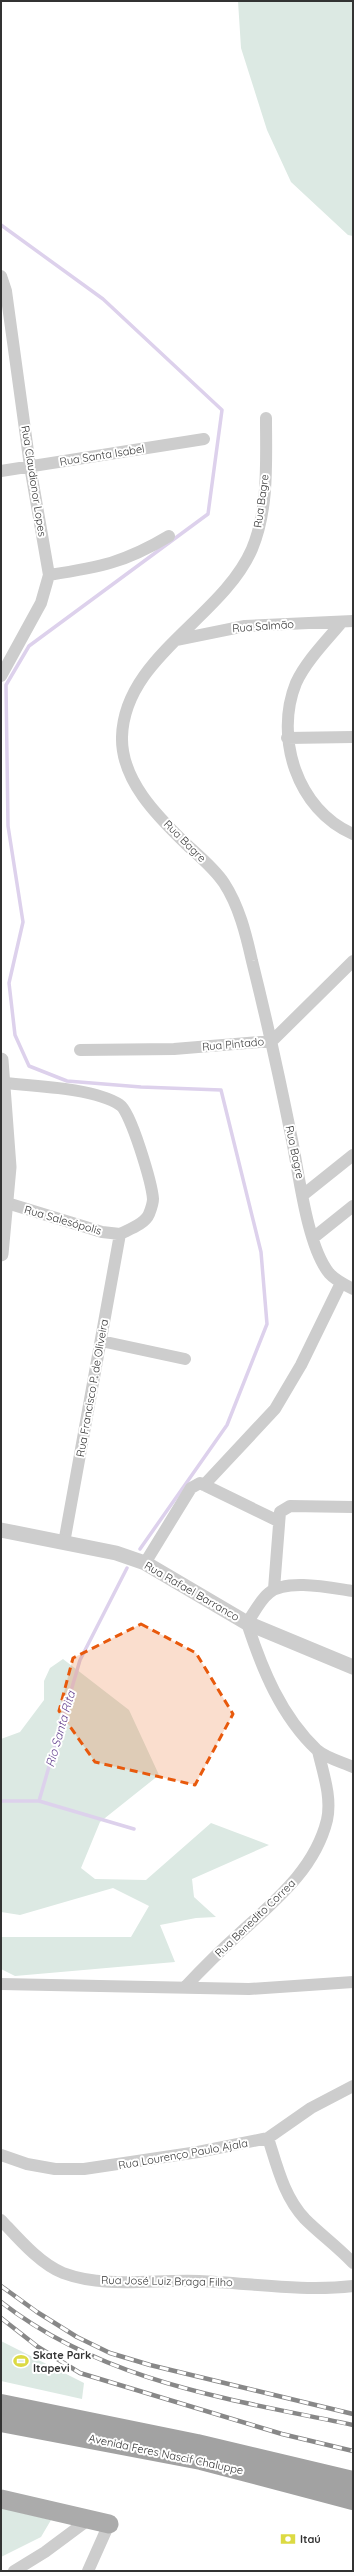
<svg xmlns="http://www.w3.org/2000/svg" width="354" height="2572" font-family="Quicksand,sans-serif">
<style>
.green{fill:#dce9e3}
.lines{fill:none;stroke-linecap:round;stroke-linejoin:round}
.stream{stroke:#ddd1ec;stroke-width:3.5}
.minor{stroke:#cdcdcd;stroke-width:12}
.tertiary{stroke:#cdcdcd;stroke-width:15}
.primary{stroke:#ababab;stroke-width:19}
.trunk{stroke:#a2a2a2;stroke-width:20}
.rail-casing{stroke:#888;stroke-width:4.5}
.rail{stroke:#fff;stroke-width:3;stroke-dasharray:9;stroke-linecap:butt}
.marked{fill:#e8590c;fill-opacity:0.2;stroke:#e8590c;stroke-width:3;stroke-dasharray:8 5;stroke-linejoin:round}
.labels{text-anchor:middle;dominant-baseline:central;stroke-width:4;stroke-linejoin:round;paint-order:stroke}
.street-label{font-size:11px;fill:#333;stroke:#fff}
.poi-label{font-size:11px;font-weight:bold;fill:#333;stroke:#fff;text-anchor:start}
.water-label{font-size:12px;font-style:italic;fill:#674491;stroke:#fff}
</style>
<rect width="100%" height="100%" fill="#fff"/>
<path class="green" d="M 238,1 L 353,1 L 353,236 L 348,235 L 291,182 L 267,130 L 241,48 Z
M 63,1659 L 129,1710 L 159,1775 L 100,1822 L 81,1868 L 95,1879 L 146,1880 L 211,1823 L 269,1845 L 192,1879 L 194,1897 L 216,1917 L 196,1918 L 160,1925 L 175,1962 L 15,1976 L 1,1969 L 1,1937 L 131,1937 L 149,1906 L 113,1888 L 20,1915 L 1,1912 L 1,1739 L 20,1732 L 44,1700 L 44,1681 L 50,1668 Z
M 1,2341 L 84,2383 L 82,2399 L 1,2381 Z
M 1,2508 L 51,2520 L 41,2537 L 1,2557 Z"/>
<g class="lines">
<path class="stream" d="M 1,225 L 103,299 L 222,410 L 208,514 L 29,646 L 6,685 L 8,826 L 23,922 L 9,983 L 15,1035 L 29,1066 L 67,1081 L 141,1087 L 221,1090 L 261,1252 L 267,1324 L 227,1425 L 140,1549
M 127,1568 L 80,1660 L 39,1801 L 134,1829
M 1,1801 L 39,1801"/>
<path class="minor" d="M 1,276 L 6,291 L 30,466 L 49,575 L 41,603 L 1,676
M 266,418 C 266,461 269,508 252,549 C 222,618 124,657 122,737 C 121,780 157,816 186,844 C 199,856 214,868 224,883 C 239,906 246,934 252,961 C 267,1021 280,1080 292,1140 C 299,1174 307,1246 329,1273 C 335,1280 345,1285 353,1289
M 1,471 L 204,439
M 49,575 C 100,567 124,563 169,536
M 342,622 C 327,640 306,661 296,683 C 274,737 297,810 353,834
M 176,640 L 245,626 L 353,621
M 287,738 L 353,737
M 80,1050 L 174,1049 L 272,1041 L 353,961
M 4,1083 C 34,1086 95,1088 120,1105 C 131,1112 152,1184 153,1199 C 153,1203 151,1209 149,1214 C 145,1224 130,1229 120,1234
M 303,1195 L 353,1155
M 7,1203 L 102,1232 L 120,1234
M 313,1238 L 353,1206
M 101,1341 L 185,1359
M 204,1485 L 275,1409 L 301,1365 L 341,1283
M 64,1543 L 120,1234
M 145,1563 L 191,1488 L 200,1483 L 278,1521
M 274,1589 L 280,1512 L 290,1506 L 353,1507
M 353,1591 C 332,1588 286,1578 269,1593 C 260,1600 254,1613 247,1623 C 262,1669 281,1716 317,1750 C 326,1758 342,1762 353,1767
M 1,1984 L 249,1989 L 353,1982
M 185,1987 C 202,1969 220,1951 239,1934 C 275,1901 315,1869 327,1820 C 332,1797 323,1773 318,1751
M 268,2138 C 277,2166 284,2197 305,2219 C 320,2234 338,2247 353,2263
M 1,2155 L 27,2164 L 55,2169 L 84,2169 L 198,2152 L 268,2138 L 311,2108 L 353,2086
M 1,2220 C 18,2238 40,2264 63,2273 C 106,2289 154,2279 199,2281 C 250,2283 302,2292 353,2286
M 14,2571 L 45,2552 L 88,2520
M 88,2571 L 109,2524"/>
<path class="tertiary" d="M 1,1060 L 9,1167 L 1,1254
M 1,1530 L 116,1553 L 145,1563 L 247,1623 L 353,1667"/>
<path class="primary" d="M 1,2499 L 109,2524"/>
<path class="trunk" d="M 1,2404 L 197,2444 L 353,2481
M 1,2422 L 201,2460 L 353,2500"/>
<g class="rail-casing">
<path id="rail" d="M 1,2286 L 37,2312 L 77,2337 L 110,2353 L 150,2365 L 353,2414
M 1,2302 C 104,2382 229,2399 353,2425
M 1,2318 L 38,2347 L 80,2373 L 282,2434 L 353,2451"/>
</g>
<use href="#rail" class="rail"/>
</g>
<path class="marked" d="M 141,1624 L 196,1653 L 233,1714 L 195,1785 L 95,1762 L 59,1711 L 73,1658 Z"/>
<defs>
<g id="stadium-bare" transform="scale(1.2)"><path d="M0-5a6.5 5 0 1 0 0 10a6.5 5 0 1 0 0-10ZM-3.5-1.8h7v3.6h-7Z" fill="#dcda43" stroke="#fff" stroke-width="2.5" paint-order="stroke"/></g>
<g id="bank-bare" transform="scale(1.2)"><path d="M-6-4H6V4H-6ZM0-2.3a2.3 2.3 0 1 0 0 4.6a2.3 2.3 0 1 0 0-4.6Z" fill="#dcda43" stroke="#fff" stroke-width="2.5" paint-order="stroke"/></g>
</defs>
<g fill-rule="evenodd">
<use href="#stadium-bare" x="21" y="2361"/>
<use href="#bank-bare" x="288" y="2539"/>
</g>
<g class="labels">
<g class="street-label">
<text transform="translate(102 455) rotate(-9)">Rua Santa Isabel</text>
<text transform="translate(34 481) rotate(81)">Rua Claudionor Lopes</text>
<text transform="translate(261 501) rotate(-82)">Rua Bagre</text>
<text transform="translate(263 626) rotate(-4)">Rua Salmão</text>
<text transform="translate(185 841) rotate(45)">Rua Bagre</text>
<text transform="translate(233 1044) rotate(-5)">Rua Pintado</text>
<text transform="translate(295 1152) rotate(78)">Rua Bagre</text>
<text transform="translate(63 1220) rotate(16)">Rua Salesópolis</text>
<text transform="translate(92 1388) rotate(-80)">Rua Francisco P. de Oliveira</text>
<text transform="translate(192 1591) rotate(30)">Rua Rafael Barranco</text>
<text transform="translate(255 1918) rotate(-44)">Rua Benedito Correa</text>
<text transform="translate(183 2154) rotate(-10)">Rua Lourenço Paulo Ajala</text>
<text transform="translate(167 2281) rotate(1)">Rua José Luiz Braga Filho</text>
<text transform="translate(166 2454) rotate(12)">Avenida Feres Nascif Chaluppe</text>
</g>
<g class="poi-label">
<text x="33" y="2355">Skate Park<tspan x="33" dy="13">Itapevi</tspan></text>
<text x="300" y="2539">Itaú</text>
</g>
<g class="water-label">
<text transform="translate(60 1729) rotate(-74)">Rio Santa Rita</text>
</g>
</g>
<rect width="354" height="2572" fill="none" stroke="#333333" stroke-width="4"/>
</svg>
